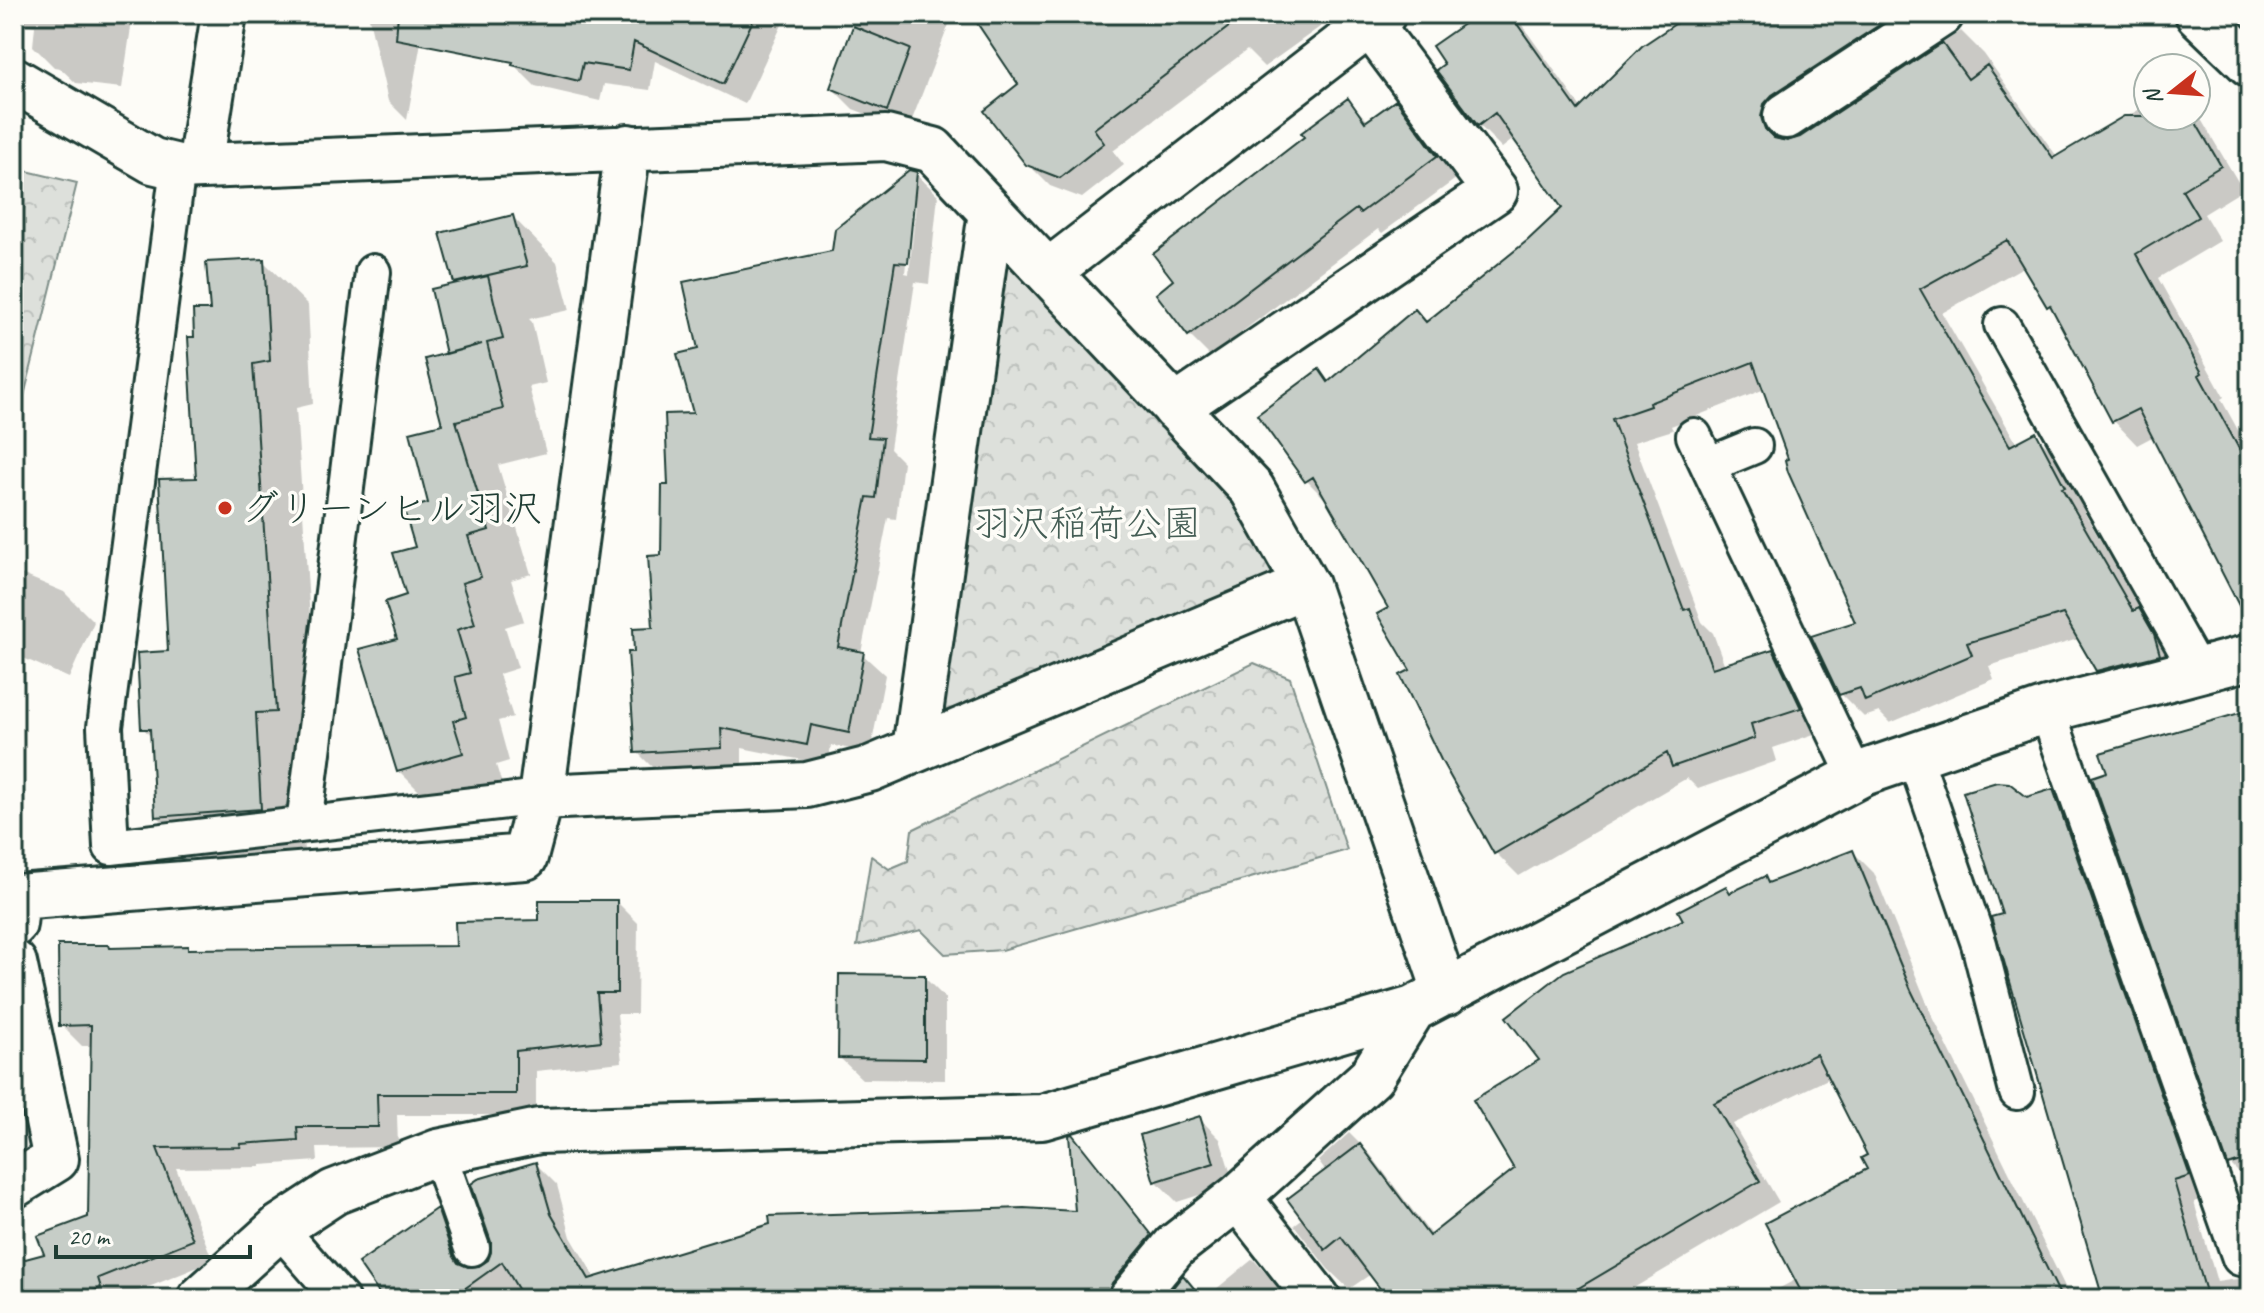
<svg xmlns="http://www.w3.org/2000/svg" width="2264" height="1313" font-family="Caveat,'Klee One',sans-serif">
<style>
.park{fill:url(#park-crowns);stroke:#7e8e88;stroke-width:2}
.shadow{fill:#0003;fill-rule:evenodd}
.building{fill:#c6cdc7;stroke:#1f3d34;stroke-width:2}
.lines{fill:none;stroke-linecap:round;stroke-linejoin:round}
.service-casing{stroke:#1f3d34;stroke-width:40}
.minor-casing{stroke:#1f3d34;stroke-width:50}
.tertiary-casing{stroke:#1f3d34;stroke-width:50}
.service{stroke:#fdfcf7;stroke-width:34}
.minor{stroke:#fdfcf7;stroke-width:44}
.tertiary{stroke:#fdfcf7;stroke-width:44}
.poi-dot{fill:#c8321e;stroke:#fdfcf7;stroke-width:3}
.labels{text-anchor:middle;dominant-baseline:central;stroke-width:7;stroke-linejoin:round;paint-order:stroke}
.poi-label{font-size:38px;fill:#1f3d34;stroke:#fdfcf7;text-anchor:start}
.park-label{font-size:38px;fill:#455e55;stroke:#fdfcf7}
</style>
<defs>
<pattern id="park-crowns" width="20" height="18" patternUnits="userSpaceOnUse" patternTransform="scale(2)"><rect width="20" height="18" fill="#dde0db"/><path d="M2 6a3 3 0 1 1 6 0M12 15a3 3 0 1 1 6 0" fill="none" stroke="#bdc1bd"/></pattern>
</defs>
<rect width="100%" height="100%" fill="#fdfcf7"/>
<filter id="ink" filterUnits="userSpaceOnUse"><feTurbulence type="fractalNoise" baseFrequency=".0125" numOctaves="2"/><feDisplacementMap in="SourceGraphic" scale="16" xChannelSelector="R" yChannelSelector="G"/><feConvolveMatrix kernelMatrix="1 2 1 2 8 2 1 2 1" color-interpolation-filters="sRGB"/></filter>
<g filter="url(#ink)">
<path class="park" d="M 14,168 L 77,183 L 14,436 Z
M 1005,262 L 1155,417 L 1231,501 L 1282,574 L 932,717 Z
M 1254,663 L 1290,678 L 1347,850 L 1002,950 L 945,954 L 921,930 L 857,946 L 871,856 L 889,869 L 908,861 L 912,830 Z"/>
<path class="shadow" d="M 14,14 L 133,14 L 122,88 L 76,83 L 60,68 L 54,67 L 33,46 L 35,26 L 14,22 Z
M 368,14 L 426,14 L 407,120 L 388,101 Z
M 527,14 L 787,14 L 745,104 L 655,61 L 650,90 L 604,84 L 600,101 L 535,86 L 514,65 Z
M 860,14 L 953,14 L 908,130 L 853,109 L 832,88 Z
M 974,14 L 1338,14 L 1264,67 L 1247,50 L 1113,151 L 1124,165 L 1082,198 L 1050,186 L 1028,164 L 1021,84 Z
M 1481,14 L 1511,14 L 1522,25 L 1582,109 L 1693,14 L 1957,14 L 1786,129 L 1784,142 L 1801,139 L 1961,31 L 1984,54 L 2058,158 L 2148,104 L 2148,116 L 2196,116 L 2196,111 L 2243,190 L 2204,214 L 2220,241 L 2158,278 L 2224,397 L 2221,399 L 2250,452 L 2250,611 L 2154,436 L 2137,445 L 2114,421 L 2056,314 L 2048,306 L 2025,266 L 1942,313 L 2017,444 L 2036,435 L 2059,458 L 2087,510 L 2084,512 L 2144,616 L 2162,634 L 2176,659 L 2121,694 L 2097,670 L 2078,639 L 1989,666 L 1994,679 L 1890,723 L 1879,712 L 1864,717 L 1841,694 L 1858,623 L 1765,389 L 1671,426 L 1673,430 L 1634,442 L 1702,622 L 1713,633 L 1725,666 L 1772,651 L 1796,675 L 1823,731 L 1773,748 L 1777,761 L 1698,789 L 1687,778 L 1519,876 L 1496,853 L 1443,759 L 1391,608 L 1330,504 L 1307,481 L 1259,415 L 1319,372 L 1330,383 L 1427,324 L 1529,242 L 1565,208 L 1515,138 L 1502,148 L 1479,125 L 1447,65 Z
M 1348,101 L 1369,122 L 1396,103 L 1417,124 L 1457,178 L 1382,233 L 1378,229 L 1210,356 L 1189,335 L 1176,280 Z
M 916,174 L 938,195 L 929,284 L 915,282 L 890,449 L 903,462 L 896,519 L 888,518 L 861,653 L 885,675 L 870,753 L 831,745 L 828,765 L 742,748 L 742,768 L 659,774 L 637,752 L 636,654 L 655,629 L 670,487 L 695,415 L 700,350 L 834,253 ZM 912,204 L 916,204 L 909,274 L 905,273 Z
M 513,217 L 557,262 L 570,310 L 529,319 L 532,322 L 546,383 L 529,387 L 546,453 L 498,465 L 531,574 L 511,580 L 524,621 L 505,627 L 518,668 L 499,674 L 513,717 L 498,721 L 509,761 L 496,765 L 506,797 L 443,815 L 399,771 L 399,641 L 418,548 L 430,505 L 444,425 L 458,285 L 455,282 Z
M 263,261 L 308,305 L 313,404 L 296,408 L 319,755 L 299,756 L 304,853 L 201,860 L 157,816 L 152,738 L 143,728 L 170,653 L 198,480 L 196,338 L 212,312 Z
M 14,571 L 64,592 L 94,622 L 69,678 L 14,654 Z
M 2250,712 L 2250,1184 L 2230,1164 Z
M 2053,791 L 2074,812 L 2210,1197 L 2194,1202 L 2217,1282 L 2250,1277 L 2250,1299 L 2081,1299 L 2103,1290 L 2004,915 L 2027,799 Z
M 1853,852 L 1874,873 L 1931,1013 L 2071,1299 L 1759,1299 L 1797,1279 L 1870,1169 L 1870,1156 L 1830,1078 L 1733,1124 L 1779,1202 L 1615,1299 L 1418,1299 L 1390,1261 L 1349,1289 L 1328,1269 L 1294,1225 L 1303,1218 L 1326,1172 L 1318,1161 L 1349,1133 L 1370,1154 L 1432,1236 L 1516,1169 L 1542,1060 L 1686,921 L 1726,888 L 1732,894 L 1764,878 L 1771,884 Z
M 617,902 L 638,923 L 637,1014 L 617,1014 L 622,1062 L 536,1071 L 536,1115 L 397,1115 L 398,1147 L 317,1148 L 318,1161 L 261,1165 L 261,1167 L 176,1168 L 213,1261 L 119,1299 L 14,1299 L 14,1264 L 46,1255 L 90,1219 L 93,1046 L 82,1046 L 61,1025 L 111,950 L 458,948 Z
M 924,977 L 945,998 L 945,1080 L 862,1079 L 840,1058 Z
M 1199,1118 L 1220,1139 L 1234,1184 L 1177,1202 L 1156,1181 Z
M 536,1164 L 557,1185 L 571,1237 L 596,1279 L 1077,1299 L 386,1299 L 436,1210 L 457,1231 L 471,1269 L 480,1268 L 489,1262 Z
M 1253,1259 L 1289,1299 L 1204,1299 Z"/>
<path class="building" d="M 398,14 L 756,14 L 723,84 L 634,42 L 629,70 L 583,63 L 579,81 L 512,65 L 513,62 L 396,39 Z
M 971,14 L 1246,14 L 1094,129 L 1104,143 L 1060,178 L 1026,165 L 984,111 L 1018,84 Z
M 1478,14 L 1510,14 L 1578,110 L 1642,46 L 1690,14 L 1896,14 L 1772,95 L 1764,104 L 1761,117 L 1765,129 L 1774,138 L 1787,141 L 1800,137 L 1942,43 L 1968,79 L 1987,65 L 2053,158 L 2124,116 L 2192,116 L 2221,166 L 2182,190 L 2198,217 L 2136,254 L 2202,373 L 2199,375 L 2250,469 L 2250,627 L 2138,409 L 2112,422 L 2050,305 L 2047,307 L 2007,240 L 1920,289 L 2010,446 L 2036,432 L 2065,487 L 2062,488 L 2133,611 L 2139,608 L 2154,634 L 2160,655 L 2096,671 L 2063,614 L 1967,643 L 1972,655 L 1865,701 L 1860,688 L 1839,695 L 1811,636 L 1855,622 L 1788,472 L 1785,460 L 1788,459 L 1753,362 L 1649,403 L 1650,406 L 1612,419 L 1684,610 L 1690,608 L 1712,668 L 1773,649 L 1801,708 L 1751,724 L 1755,738 L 1672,767 L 1667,753 L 1494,854 L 1441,760 L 1400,675 L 1410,670 L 1377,614 L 1388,608 L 1313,477 L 1305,482 L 1257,415 L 1319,369 L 1328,382 L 1415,309 L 1426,322 L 1528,240 L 1562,208 L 1495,113 L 1478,126 L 1436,70 L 1444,64 L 1432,46 Z
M 853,26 L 910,49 L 887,111 L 830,88 Z
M 1348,98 L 1365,122 L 1396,100 L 1437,156 L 1360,213 L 1356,209 L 1188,336 L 1156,294 L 1173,280 L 1153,254 L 1304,137 L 1301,133 Z
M 909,170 L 917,172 L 908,263 L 895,262 L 868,437 L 883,438 L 876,498 L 867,497 L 838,647 L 864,652 L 849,733 L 811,725 L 807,745 L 721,728 L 722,748 L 635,753 L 628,652 L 634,652 L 633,628 L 653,627 L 648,556 L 661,555 L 662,485 L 668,485 L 665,414 L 693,413 L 677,354 L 698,349 L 683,282 L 832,251 L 835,229 Z
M 513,215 L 527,266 L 454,283 L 440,233 Z
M 264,259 L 270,361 L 253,364 L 276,712 L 256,713 L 261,809 L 155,817 L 150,729 L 141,729 L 137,653 L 168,651 L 159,479 L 196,478 L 188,337 L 194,337 L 193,310 L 210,310 L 206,262 Z
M 488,276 L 503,339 L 487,343 L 503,409 L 456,421 L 489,530 L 468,536 L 481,577 L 462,583 L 475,624 L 457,630 L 470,673 L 455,677 L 466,717 L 453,721 L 463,753 L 397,772 L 359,649 L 397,639 L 385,602 L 406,595 L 393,553 L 415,547 L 404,510 L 428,503 L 410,432 L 442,424 L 425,359 L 482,344 L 446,354 L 431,289 Z
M 2250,710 L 2250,1158 L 2228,1165 L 2092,777 L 2107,772 L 2100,753 Z
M 1997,782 L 2009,783 L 2027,797 L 2053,789 L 2190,1176 L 2174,1181 L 2208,1299 L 2103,1299 L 1991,917 L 2002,914 L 1963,792 Z
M 1853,850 L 1911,990 L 2062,1299 L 1805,1299 L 1765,1223 L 1867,1169 L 1861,1158 L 1867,1155 L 1816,1054 L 1714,1103 L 1760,1181 L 1560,1299 L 1388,1299 L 1341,1237 L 1325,1250 L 1287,1199 L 1360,1144 L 1429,1236 L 1514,1169 L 1473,1100 L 1539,1060 L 1506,1017 L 1564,972 L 1683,920 L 1678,911 L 1726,886 L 1730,893 L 1765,876 L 1768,883 Z
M 539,900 L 617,900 L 617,993 L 597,993 L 601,1041 L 516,1051 L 516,1094 L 377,1094 L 378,1127 L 297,1127 L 298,1140 L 240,1144 L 241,1147 L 157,1148 L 193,1240 L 98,1278 L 101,1288 L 70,1299 L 14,1299 L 14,1262 L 44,1254 L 37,1236 L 88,1217 L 91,1025 L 59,1026 L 58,945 L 109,945 L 110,948 L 188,946 L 188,949 L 456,946 L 455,922 L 539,920 Z
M 839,974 L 925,975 L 925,1059 L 838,1058 Z
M 1200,1116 L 1214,1163 L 1154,1182 L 1140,1135 Z
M 1072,1134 L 1152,1235 L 1112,1283 L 1107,1299 L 524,1299 L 502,1262 L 450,1299 L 383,1299 L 358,1263 L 437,1208 L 453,1255 L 458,1263 L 468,1267 L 479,1266 L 488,1260 L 491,1252 L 491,1242 L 471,1184 L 478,1179 L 536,1162 L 551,1214 L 589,1279 L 770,1224 L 769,1216 L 1024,1208 L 1075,1211 L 1069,1135 Z
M 1183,1275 L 1203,1299 L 1164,1299 Z"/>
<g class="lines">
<g class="service-casing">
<path id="service" d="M 178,167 L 105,727 L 111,847 L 541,797
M 2002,325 L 2197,670
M 1694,436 L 1856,777
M 1708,465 L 1754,446
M 2047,710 L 2240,1258
M 1914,755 L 1979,944 L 2017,1092
M 304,824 L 373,272
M 438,1152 L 472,1248
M 279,1228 L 341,1299"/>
</g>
<g class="minor-casing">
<path id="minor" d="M 14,80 L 153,161 L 178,167 L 886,138 L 933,150 L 1252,489 L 1306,585 L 1446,993
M 1786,116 L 1941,14
M 628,147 L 541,797 L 807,785 L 870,769 L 1306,585
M 200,166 L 224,14
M 1048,272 L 1383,14
M 1175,408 L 1495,191 L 1370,24
M 915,749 L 991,212
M 14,924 L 17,897 L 525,857 L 541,797
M 14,963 L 56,1159 L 14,1185
M 1238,1197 L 1318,1299
M 200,1299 L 279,1228 L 334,1192 L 438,1152 L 539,1131 L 1042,1117 L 1413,1009 L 1863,773 L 2047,710 L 2250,657
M 1131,1299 L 1175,1246 L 1238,1197 L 1371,1077 L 1413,1009"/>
</g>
<g class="tertiary-casing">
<path id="tertiary" d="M 2198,14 L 2250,64"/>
</g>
<use href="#service" class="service"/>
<use href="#minor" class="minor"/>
<use href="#tertiary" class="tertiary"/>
</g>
</g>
<circle class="poi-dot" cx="225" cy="508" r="8"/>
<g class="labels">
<g class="poi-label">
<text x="241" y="508">グリーンヒル羽沢</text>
</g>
<g class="park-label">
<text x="1087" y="523">羽沢稲荷公園</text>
</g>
</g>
<rect width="2264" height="1313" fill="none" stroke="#fdfcf7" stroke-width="48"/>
<rect x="24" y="24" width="2216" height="1265" fill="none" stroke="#1f3d34" stroke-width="3" filter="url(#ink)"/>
<g transform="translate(2172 92) rotate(253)"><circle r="38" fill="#fdfcf7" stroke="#a4b0a9" stroke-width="2"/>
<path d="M0-6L14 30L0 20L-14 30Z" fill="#c8321e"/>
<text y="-12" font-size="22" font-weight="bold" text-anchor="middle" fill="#1f3d34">N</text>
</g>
<path d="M56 1245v12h194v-12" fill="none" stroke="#1f3d34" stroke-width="4"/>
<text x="68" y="1245" font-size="24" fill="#1f3d34" stroke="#fdfcf7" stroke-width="6" paint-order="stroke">20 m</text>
</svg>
